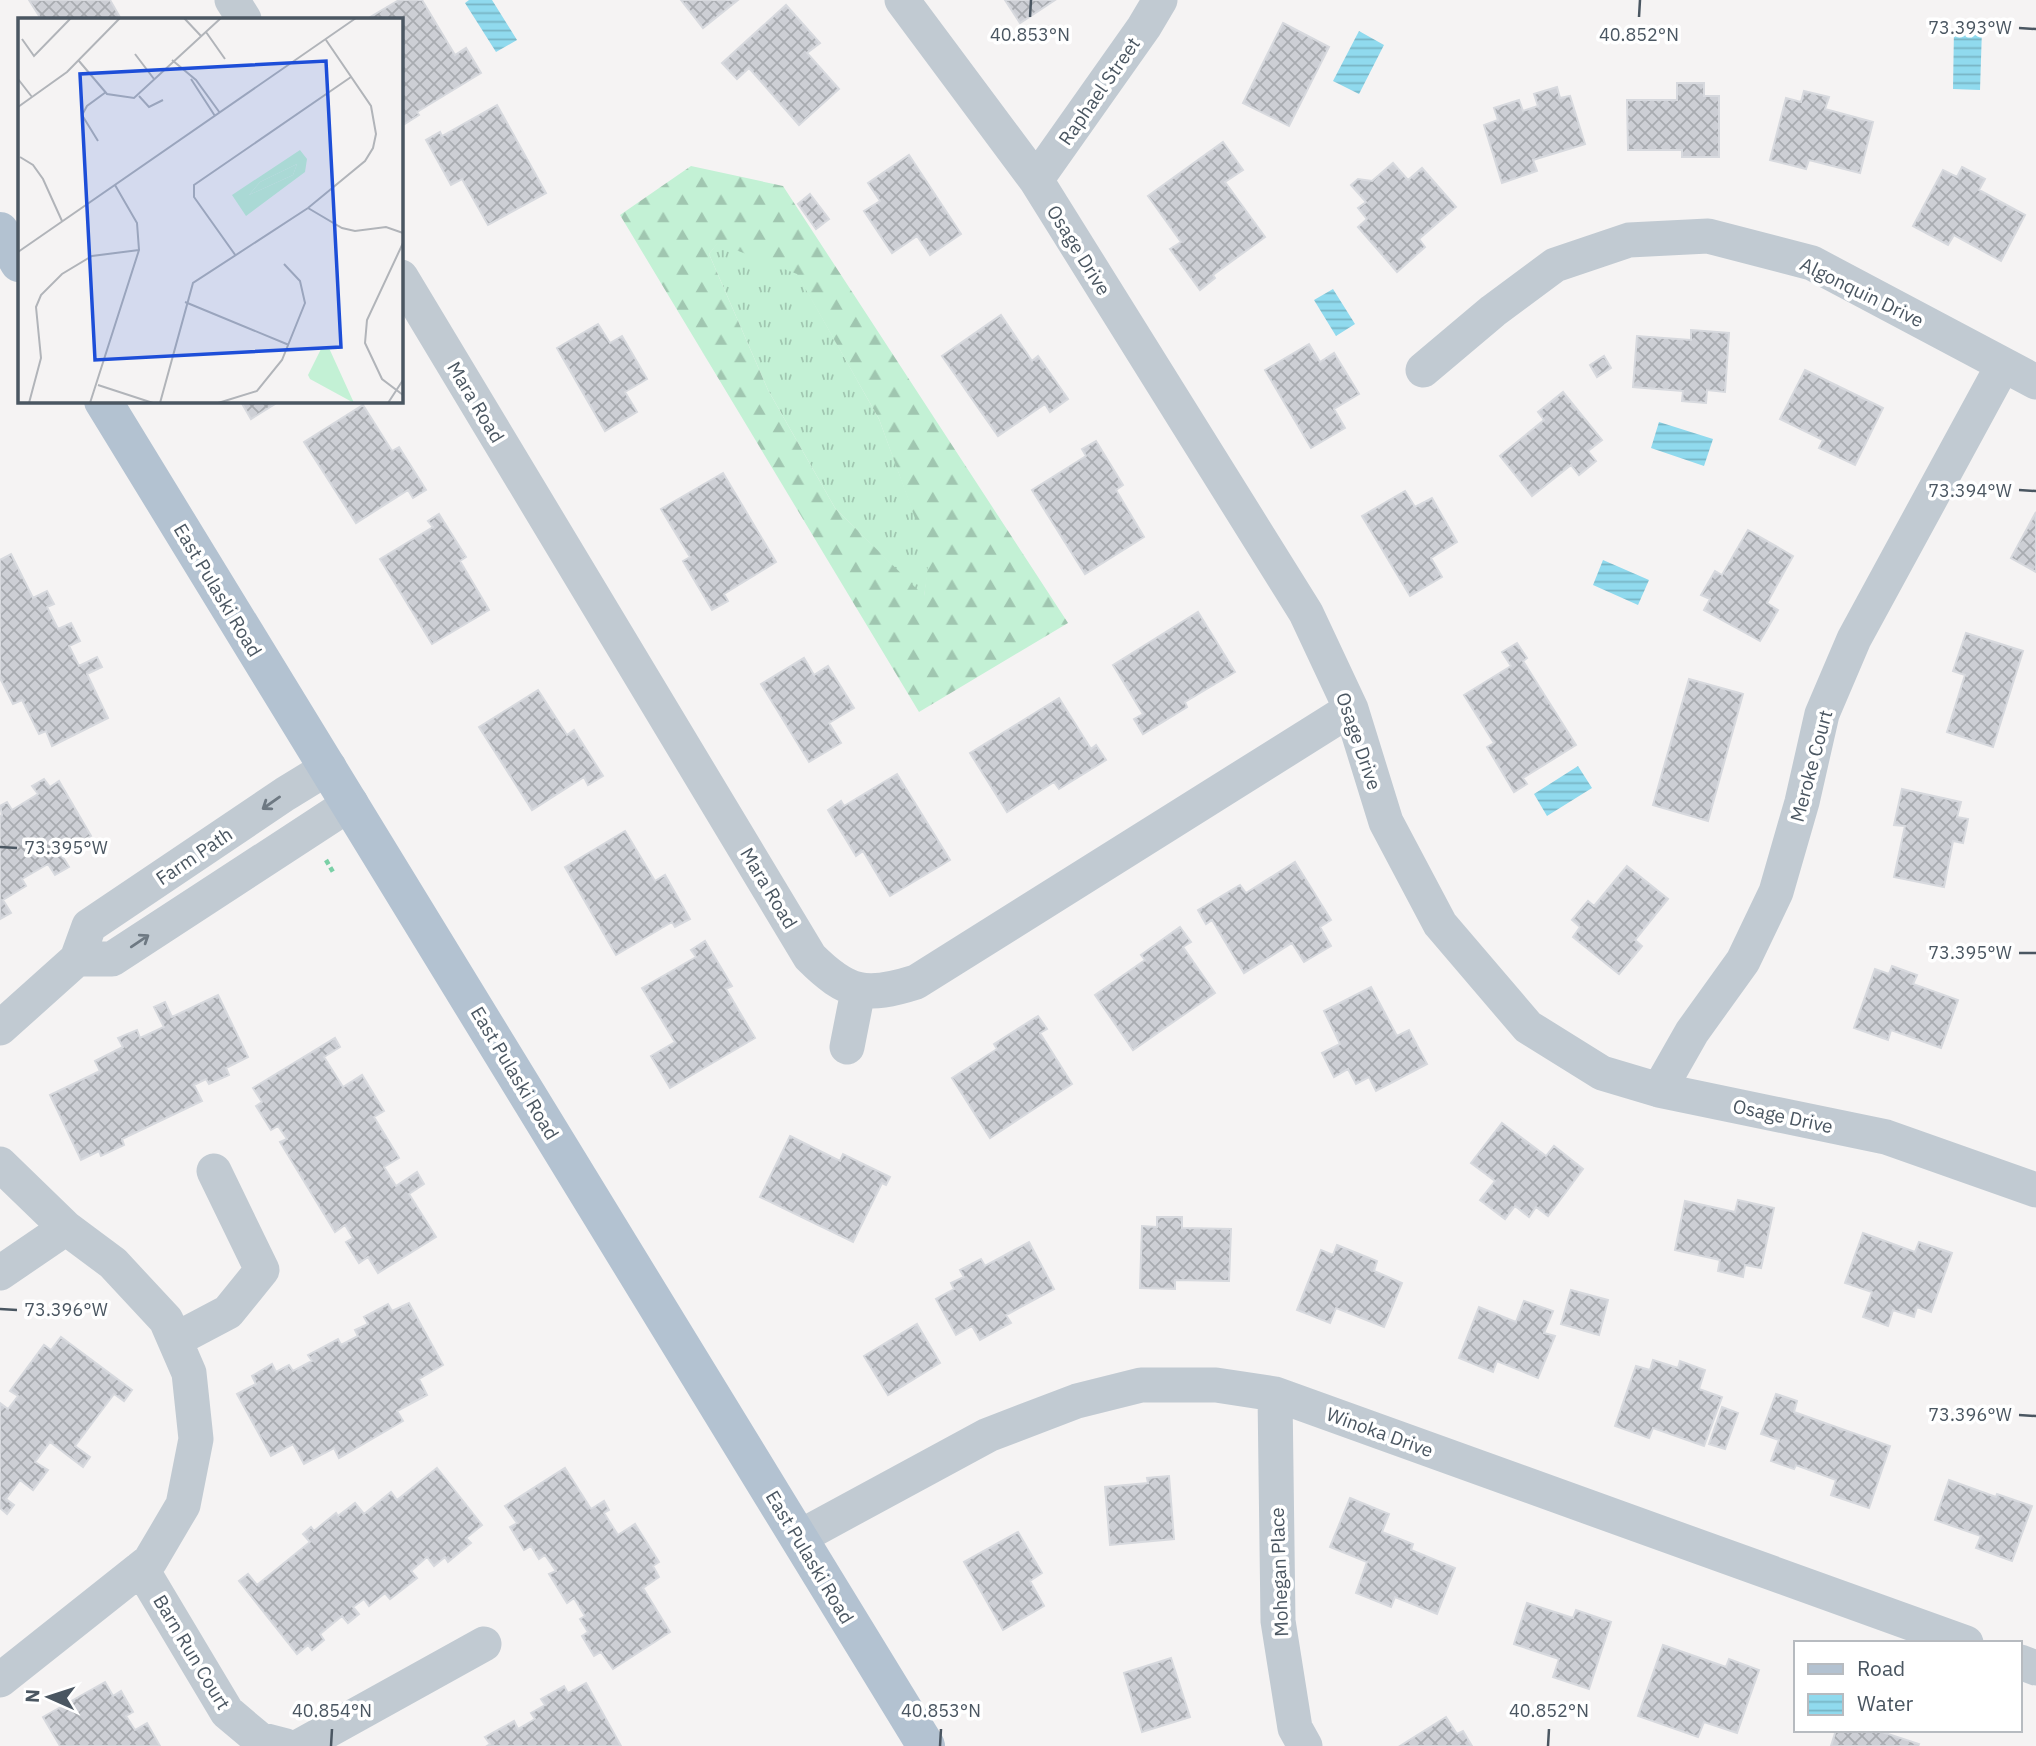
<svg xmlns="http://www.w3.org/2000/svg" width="2036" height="1746" font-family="'IBM Plex Sans',sans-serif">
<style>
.grass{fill:url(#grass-tufts)}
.forest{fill:url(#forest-firs);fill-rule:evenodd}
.water{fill:url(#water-rules)}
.building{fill:url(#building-cross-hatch);stroke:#d7d9de;stroke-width:2}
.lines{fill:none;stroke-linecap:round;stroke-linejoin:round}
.path{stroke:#7ad0a6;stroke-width:4.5;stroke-dasharray:5 3.5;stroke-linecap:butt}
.minor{stroke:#c1cad2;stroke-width:35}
.major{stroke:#b3c2d1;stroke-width:38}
.oneway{stroke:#6e7983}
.ticks{fill:none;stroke:#4a5661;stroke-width:2.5}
.labels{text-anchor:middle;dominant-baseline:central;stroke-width:7;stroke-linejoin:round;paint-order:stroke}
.street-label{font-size:19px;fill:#4a5661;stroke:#fff}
.inset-road{fill:none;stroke:#b1b4b9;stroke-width:2}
.view{fill:#1d4ed8;fill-opacity:0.15;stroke:#1d4ed8;stroke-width:3.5}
.inset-edge{fill:none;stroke:#4a5661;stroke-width:3.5}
.ticks-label{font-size:18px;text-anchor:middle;fill:#4a5661;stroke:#fff;stroke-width:7;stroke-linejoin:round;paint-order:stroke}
</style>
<defs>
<pattern id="grass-tufts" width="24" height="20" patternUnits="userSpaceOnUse" patternTransform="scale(1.75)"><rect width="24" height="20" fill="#c3f1d5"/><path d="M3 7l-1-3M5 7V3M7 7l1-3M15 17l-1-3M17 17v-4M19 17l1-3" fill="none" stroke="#a0c6b0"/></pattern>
<pattern id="forest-firs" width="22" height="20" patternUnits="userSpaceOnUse" patternTransform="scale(1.75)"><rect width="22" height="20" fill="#c3f1d5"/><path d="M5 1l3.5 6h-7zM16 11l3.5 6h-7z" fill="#a0c6b0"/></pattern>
<pattern id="water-rules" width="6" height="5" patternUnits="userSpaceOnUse" patternTransform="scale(1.75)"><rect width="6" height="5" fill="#90daee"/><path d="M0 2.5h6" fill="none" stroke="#78b4c4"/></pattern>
<pattern id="building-cross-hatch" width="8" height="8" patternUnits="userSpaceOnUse" patternTransform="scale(1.75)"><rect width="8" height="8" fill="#cdcfd5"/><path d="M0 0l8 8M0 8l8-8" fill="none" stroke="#a8abb0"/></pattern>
</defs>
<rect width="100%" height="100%" fill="#f5f3f3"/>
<path class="grass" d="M 718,242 L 797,273 L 879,419 L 930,557 L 924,597 L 835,508 L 768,390 L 709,254 Z"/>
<path class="forest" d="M 691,166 L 783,186 L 1068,623 L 919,712 L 620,215 ZM 718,243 L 797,274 L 879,419 L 929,557 L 924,596 L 835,508 L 768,390 L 709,254 Z"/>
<path class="water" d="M 469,0 L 492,0 L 517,40 L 496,52 L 465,3 Z
M 1954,28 L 1982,29 L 1980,90 L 1953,89 Z
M 1359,31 L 1384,45 L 1359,94 L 1333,81 Z
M 1333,289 L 1355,324 L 1336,336 L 1314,300 Z
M 1659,422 L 1713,439 L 1704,466 L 1651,448 Z
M 1603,560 L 1649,580 L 1638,605 L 1593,585 Z
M 1578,766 L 1592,788 L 1547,816 L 1534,794 Z"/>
<path class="building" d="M 29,0 L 110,0 L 121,19 L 41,19 Z
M 399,0 L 422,0 L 455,55 L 466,48 L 481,73 L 417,112 L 419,115 L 403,125 L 401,121 L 401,19 L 367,19 Z
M 681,0 L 738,0 L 703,28 Z
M 1005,0 L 1055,0 L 1020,23 Z
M 786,5 L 820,43 L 807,53 L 839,89 L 799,125 L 749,68 L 737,79 L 722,63 Z
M 1283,23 L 1329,47 L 1289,126 L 1243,103 Z
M 1677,83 L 1704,83 L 1704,96 L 1719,96 L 1719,157 L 1682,157 L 1682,150 L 1628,150 L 1627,100 L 1677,100 Z
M 1557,87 L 1560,98 L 1570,96 L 1585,144 L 1533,160 L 1537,171 L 1502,183 L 1484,125 L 1498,120 L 1494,108 L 1519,100 L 1523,111 L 1538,106 L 1534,94 Z
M 1804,91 L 1829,97 L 1825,109 L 1873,122 L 1860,173 L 1809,160 L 1806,169 L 1770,160 L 1786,98 L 1801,102 Z
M 497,105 L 546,193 L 488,225 L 462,179 L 451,185 L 426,140 L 440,132 L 442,136 Z
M 1223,142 L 1243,170 L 1225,182 L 1265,237 L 1213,275 L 1215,278 L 1200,290 L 1170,249 L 1181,242 L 1148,196 Z
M 909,155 L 961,234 L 930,255 L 917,236 L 892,253 L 864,211 L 880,201 L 868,183 Z
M 1393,163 L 1408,180 L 1422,168 L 1456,207 L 1419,239 L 1425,247 L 1397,272 L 1358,227 L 1367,219 L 1358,208 L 1366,202 L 1351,185 L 1358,179 L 1372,181 Z
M 1962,167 L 1985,179 L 1979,190 L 2025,215 L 2001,261 L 1954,235 L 1948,245 L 1913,226 L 1943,170 L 1957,177 Z
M 810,194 L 829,219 L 816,229 L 798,204 Z
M 1001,315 L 1032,361 L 1038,356 L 1068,399 L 1050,412 L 1045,404 L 998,436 L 942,356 Z
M 598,324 L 610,343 L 622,336 L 647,379 L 625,392 L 637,412 L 605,431 L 557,348 Z
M 1691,330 L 1729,333 L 1725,392 L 1707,390 L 1706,403 L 1682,401 L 1683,391 L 1633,387 L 1637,336 L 1691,340 Z
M 1309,344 L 1320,362 L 1334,353 L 1359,394 L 1334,409 L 1345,428 L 1311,448 L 1265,370 Z
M 1604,356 L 1611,368 L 1597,377 L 1590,365 Z
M 1805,370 L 1883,408 L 1855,465 L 1819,448 L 1823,440 L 1780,419 Z
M 1563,392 L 1602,440 L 1588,451 L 1596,461 L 1579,475 L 1571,465 L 1532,496 L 1500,456 L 1544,420 L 1538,412 Z
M 242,401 L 273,401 L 275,404 L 251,419 L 241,402 Z
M 363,405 L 392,451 L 399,447 L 426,490 L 413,498 L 408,490 L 356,523 L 304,442 Z
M 1096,441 L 1123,485 L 1116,490 L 1144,537 L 1085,574 L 1032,490 L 1086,456 L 1082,449 Z
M 723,473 L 776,562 L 724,594 L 728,601 L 712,610 L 683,561 L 690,557 L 661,509 Z
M 1405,491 L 1415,507 L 1432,498 L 1457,542 L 1431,558 L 1442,577 L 1410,596 L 1362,516 Z
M 2036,512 L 2036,572 L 2011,558 Z
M 439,514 L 466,557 L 460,561 L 489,610 L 432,644 L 380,559 L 433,527 L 428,521 Z
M 1748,530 L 1793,556 L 1767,603 L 1778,610 L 1760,641 L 1704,610 L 1710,599 L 1701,595 L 1715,571 L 1722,575 Z
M 11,554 L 33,598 L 47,591 L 54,604 L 47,607 L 58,629 L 71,623 L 80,641 L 69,646 L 79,666 L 97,657 L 102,667 L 87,674 L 108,718 L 52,746 L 46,731 L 39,734 L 22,700 L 13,704 L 0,678 L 0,560 Z
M 1198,612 L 1235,672 L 1185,702 L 1187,707 L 1143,734 L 1134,719 L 1143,714 L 1113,665 Z
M 1966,633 L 2023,651 L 1993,747 L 1947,732 L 1965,675 L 1953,671 Z
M 1517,643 L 1527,658 L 1523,661 L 1576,745 L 1523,778 L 1527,784 L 1514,792 L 1487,747 L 1494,743 L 1464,695 L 1511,666 L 1502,652 Z
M 804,658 L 814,675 L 828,666 L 854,708 L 829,723 L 841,743 L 809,762 L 761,684 Z
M 1689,679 L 1743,694 L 1708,821 L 1653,805 Z
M 538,690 L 567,735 L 574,730 L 603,776 L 588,785 L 584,777 L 532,810 L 479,727 Z
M 1059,698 L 1091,749 L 1096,745 L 1106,760 L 1059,789 L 1054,782 L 1007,812 L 970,753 Z
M 897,774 L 950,860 L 890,896 L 863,851 L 856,856 L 828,810 L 841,801 L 844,806 Z
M 44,779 L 50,787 L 59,781 L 91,836 L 61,854 L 69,867 L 55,875 L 48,864 L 22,879 L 26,886 L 3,900 L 11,913 L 0,919 L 0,816 L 2,815 L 0,806 L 7,802 L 12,810 L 38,794 L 32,786 Z
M 1902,789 L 1961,802 L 1957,817 L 1968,819 L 1963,843 L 1953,841 L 1944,887 L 1894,877 L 1905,826 L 1894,825 Z
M 625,831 L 655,881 L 665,875 L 690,919 L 675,927 L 672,922 L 616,955 L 565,867 Z
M 1295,862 L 1331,920 L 1320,927 L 1331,946 L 1304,962 L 1292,943 L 1244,973 L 1212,920 L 1206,924 L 1198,910 L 1240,885 L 1246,893 Z
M 1627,866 L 1668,899 L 1635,940 L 1642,946 L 1619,974 L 1573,937 L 1580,927 L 1572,920 L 1588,901 L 1594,906 Z
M 1180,927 L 1191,942 L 1183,947 L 1215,993 L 1133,1050 L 1095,995 L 1145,960 L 1141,955 Z
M 705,941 L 732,986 L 726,989 L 755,1038 L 670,1088 L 651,1056 L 675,1042 L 642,988 L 696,957 L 691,950 Z
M 1892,966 L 1917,975 L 1913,984 L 1958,1000 L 1941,1048 L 1891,1030 L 1888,1040 L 1854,1028 L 1875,969 L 1889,974 Z
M 1371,987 L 1397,1036 L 1409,1030 L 1427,1064 L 1376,1091 L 1369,1077 L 1356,1084 L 1348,1069 L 1334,1077 L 1322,1053 L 1340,1044 L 1324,1011 Z
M 218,995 L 248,1057 L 226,1068 L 229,1075 L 209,1084 L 206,1079 L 194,1085 L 202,1101 L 122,1139 L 124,1145 L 101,1156 L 99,1151 L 81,1160 L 50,1095 L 100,1071 L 95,1061 L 123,1047 L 118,1038 L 137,1030 L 140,1038 L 164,1027 L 154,1007 L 165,1002 L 172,1017 Z
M 1038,1016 L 1047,1029 L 1040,1033 L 1072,1084 L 990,1138 L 952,1078 L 997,1049 L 994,1044 Z
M 335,1038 L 340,1047 L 324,1057 L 343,1087 L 362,1075 L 384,1111 L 374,1117 L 399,1158 L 384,1167 L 396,1186 L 417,1172 L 424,1184 L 409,1194 L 436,1237 L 378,1273 L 368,1257 L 359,1263 L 346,1242 L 353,1238 L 345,1225 L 335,1232 L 280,1142 L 287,1139 L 278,1126 L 271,1130 L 256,1106 L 262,1102 L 253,1088 Z
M 1502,1123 L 1546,1156 L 1554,1146 L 1583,1169 L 1548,1216 L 1536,1207 L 1529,1217 L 1515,1206 L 1505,1219 L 1480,1200 L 1495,1181 L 1471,1163 Z
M 790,1136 L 840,1161 L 843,1154 L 890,1177 L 886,1185 L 882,1183 L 853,1242 L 760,1197 Z
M 1738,1200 L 1774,1208 L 1761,1268 L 1745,1265 L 1743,1277 L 1718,1271 L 1720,1260 L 1675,1250 L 1685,1201 L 1735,1212 Z
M 1157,1217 L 1182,1217 L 1182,1228 L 1231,1229 L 1229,1281 L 1175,1280 L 1175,1289 L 1140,1288 L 1142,1226 L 1157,1227 Z
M 1863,1233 L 1915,1252 L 1919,1242 L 1952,1253 L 1931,1312 L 1917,1307 L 1914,1317 L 1893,1310 L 1888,1326 L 1863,1317 L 1872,1292 L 1845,1283 Z
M 1029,1242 L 1054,1289 L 1006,1315 L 1011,1323 L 980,1340 L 972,1326 L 956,1335 L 936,1299 L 954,1289 L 951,1283 L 964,1277 L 960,1270 L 981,1259 L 985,1266 Z
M 1337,1245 L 1377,1261 L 1374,1271 L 1402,1283 L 1384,1327 L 1336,1308 L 1330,1323 L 1297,1310 L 1321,1250 L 1333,1255 Z
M 1571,1290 L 1608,1300 L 1599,1335 L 1561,1324 Z
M 1524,1301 L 1553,1311 L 1544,1333 L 1555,1336 L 1538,1378 L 1497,1361 L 1493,1372 L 1459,1358 L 1479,1307 L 1516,1322 Z
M 409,1303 L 443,1365 L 419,1379 L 427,1395 L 397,1411 L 403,1421 L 339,1458 L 334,1448 L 304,1464 L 293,1444 L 271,1456 L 237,1394 L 256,1384 L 252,1376 L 272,1364 L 276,1372 L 289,1365 L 293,1371 L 312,1361 L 308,1355 L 338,1339 L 341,1345 L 358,1336 L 355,1330 L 368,1324 L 364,1317 L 388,1304 L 392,1311 Z
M 917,1324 L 940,1363 L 888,1395 L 864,1356 Z
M 61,1337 L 132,1390 L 124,1401 L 114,1394 L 75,1446 L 90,1457 L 83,1467 L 50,1442 L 35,1462 L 48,1470 L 33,1490 L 20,1480 L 6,1499 L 14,1505 L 7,1514 L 0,1508 L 0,1403 L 8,1409 L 18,1396 L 10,1391 L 44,1345 L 51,1350 Z
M 1653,1360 L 1678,1368 L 1680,1361 L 1705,1370 L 1699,1389 L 1722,1397 L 1704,1446 L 1653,1428 L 1649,1438 L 1615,1426 L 1636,1366 L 1650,1370 Z
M 1776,1394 L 1797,1401 L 1794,1412 L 1890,1446 L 1869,1508 L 1831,1495 L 1836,1480 L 1796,1465 L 1794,1469 L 1771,1461 L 1779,1440 L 1761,1434 Z
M 1722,1407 L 1738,1413 L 1725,1449 L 1709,1444 Z
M 437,1468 L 482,1525 L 466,1538 L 471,1543 L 448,1562 L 445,1557 L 434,1566 L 427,1557 L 411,1571 L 417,1578 L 390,1599 L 385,1593 L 369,1606 L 364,1599 L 353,1607 L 359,1614 L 348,1623 L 342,1616 L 320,1634 L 324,1640 L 312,1650 L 308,1645 L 297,1654 L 239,1581 L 248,1574 L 257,1585 L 310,1542 L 303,1534 L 311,1527 L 314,1531 L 336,1513 L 338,1516 L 355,1503 L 364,1514 L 391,1492 L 397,1500 Z
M 565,1468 L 591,1509 L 604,1501 L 609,1510 L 604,1513 L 618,1535 L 635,1524 L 659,1562 L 653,1566 L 659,1577 L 643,1588 L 670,1632 L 613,1669 L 601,1652 L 594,1656 L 582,1636 L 588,1632 L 580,1619 L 585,1616 L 574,1598 L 567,1603 L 549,1574 L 556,1571 L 545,1555 L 539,1559 L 531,1546 L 524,1550 L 510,1527 L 517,1523 L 505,1506 Z
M 1169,1476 L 1174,1539 L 1110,1545 L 1105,1487 L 1148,1483 L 1147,1478 Z
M 1949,1480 L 1996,1497 L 1997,1494 L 2032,1506 L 2012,1561 L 1976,1548 L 1981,1536 L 1935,1520 Z
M 1350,1498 L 1389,1514 L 1382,1532 L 1413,1544 L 1411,1550 L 1455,1568 L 1437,1614 L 1395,1597 L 1391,1607 L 1356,1593 L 1367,1562 L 1330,1547 Z
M 1018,1532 L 1042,1573 L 1030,1581 L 1044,1606 L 1003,1630 L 964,1562 Z
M 1527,1603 L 1573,1618 L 1576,1610 L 1611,1622 L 1589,1689 L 1553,1677 L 1559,1659 L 1514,1644 Z
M 1663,1645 L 1726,1667 L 1729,1659 L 1759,1670 L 1737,1733 L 1704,1722 L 1698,1737 L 1638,1716 Z
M 1171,1658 L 1190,1717 L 1142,1732 L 1124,1673 Z
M 105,1682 L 113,1696 L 121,1691 L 133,1712 L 126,1716 L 135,1730 L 147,1723 L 160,1746 L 60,1746 L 43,1717 Z
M 586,1683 L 621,1746 L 487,1746 L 490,1744 L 485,1737 L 514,1721 L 518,1729 L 535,1719 L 531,1713 L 545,1705 L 541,1699 L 564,1686 L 568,1693 Z
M 1446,1717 L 1457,1734 L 1463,1731 L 1472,1746 L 1400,1746 Z
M 1836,1730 L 1876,1730 L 1919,1744 L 1918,1746 L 1831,1746 Z"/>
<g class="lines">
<path class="path" d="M 326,860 L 333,872"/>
<path class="minor" d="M 232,0 L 244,19
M 902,0 L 1036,180 L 1306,613 L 1351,709 L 1386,822 L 1440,924 L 1528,1027 L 1602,1073 L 1659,1090 L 1886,1137 L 2036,1190
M 1036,180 L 1144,27 L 1160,0
M 401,277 L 810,957 C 847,994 866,998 916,982 L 1351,709
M 1423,370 L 1493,311 L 1555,265 L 1629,240 L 1708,236 L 1812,263 L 2036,382
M 77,959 L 112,959 L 351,803
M 0,1028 L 77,959 L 89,926 L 285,794 L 329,767
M 847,1047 L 858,991
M 1659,1090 L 1692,1032 L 1743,961 L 1776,892 L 1802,802 L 1822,714 L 1854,639 L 2003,365
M 0,1164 L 66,1228 L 113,1263 L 166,1320 L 189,1373 L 196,1439 L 183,1505 L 150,1561 L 0,1680
M 0,1273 L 66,1228
M 175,1340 L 228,1312 L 262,1270 L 214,1171
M 1275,1394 L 1278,1621 L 1295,1728 L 1305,1746
M 798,1538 L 988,1435 L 1077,1401 L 1141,1385 L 1216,1385 L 1275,1394 L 1966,1643
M 141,1568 L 227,1712 L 259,1739 L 286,1746
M 2020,1662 L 2036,1668
M 300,1746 L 484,1644"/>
<path class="major" d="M 0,231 L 19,263
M 103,401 L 926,1746"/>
</g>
<defs><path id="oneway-shaft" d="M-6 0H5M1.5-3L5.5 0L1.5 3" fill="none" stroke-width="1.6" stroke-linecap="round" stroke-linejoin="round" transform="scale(1.75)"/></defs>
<g class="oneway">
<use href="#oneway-shaft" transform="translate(271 803) rotate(145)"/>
<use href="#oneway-shaft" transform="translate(140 941) rotate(-34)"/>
</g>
<path class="ticks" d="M 1030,17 L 1031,0M 1639,17 L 1640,0M 2019,28 L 2036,29M 2019,490 L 2036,491M 0,847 L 17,848M 2019,953 L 2036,953M 0,1309 L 17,1310M 2019,1415 L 2036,1416M 331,1746 L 332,1729M 940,1746 L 941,1729M 1548,1746 L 1549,1729"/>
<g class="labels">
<g class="street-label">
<text transform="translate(1099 91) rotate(-55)">Raphael Street</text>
<text transform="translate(1079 250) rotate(58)">Osage Drive</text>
<text transform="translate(1862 292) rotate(26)">Algonquin Drive</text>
<text transform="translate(476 402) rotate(59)">Mara Road</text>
<text transform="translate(218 590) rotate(59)">East Pulaski Road</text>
<text transform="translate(1359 741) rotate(71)">Osage Drive</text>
<text transform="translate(1811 766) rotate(-75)">Meroke Court</text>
<text transform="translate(194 856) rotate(-34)">Farm Path</text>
<text transform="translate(769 888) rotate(59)">Mara Road</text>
<text transform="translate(515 1073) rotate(59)">East Pulaski Road</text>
<text transform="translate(1783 1116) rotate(12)">Osage Drive</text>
<text transform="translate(1380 1432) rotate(20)">Winoka Drive</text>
<text transform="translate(810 1557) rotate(59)">East Pulaski Road</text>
<text transform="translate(1279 1572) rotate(-92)">Mohegan Place</text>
<text transform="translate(192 1652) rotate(59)">Barn Run Court</text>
</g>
</g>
<g transform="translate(18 18)">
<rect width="385" height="385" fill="#f5f3f3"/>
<path d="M 279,146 L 275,157 L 231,177 L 242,164 Z" fill="#c3f1d5"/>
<path d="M 282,132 L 289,141 L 287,154 L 228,198 L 214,177 ZM 279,146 L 275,157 L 231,177 L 242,164 ZM 304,329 L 311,330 L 336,385 L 292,361 L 290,357 Z" fill="#c3f1d5" fill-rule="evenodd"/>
<path class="inset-road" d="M 166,0 L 183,18M 188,14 L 207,41M 4,21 L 16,38 L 53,0M 117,36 L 136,61M 154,42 L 178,62 L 202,95M 61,43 L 89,76 L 116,80 L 203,0M 0,61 L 14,79M 173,61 L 197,98M 121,78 L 131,89 L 145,82M 0,89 L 49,54 L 102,0M 80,123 L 64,97 L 69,88 L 88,74M 2,139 L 15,147 L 25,161 L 44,203M 290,190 L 324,210 L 337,213 L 368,209 L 385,215M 385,225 L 349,302 L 347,325 L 364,361 L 385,377M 0,234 L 338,0M 218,238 L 176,179 L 176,167 L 333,59M 167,284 L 271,327M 80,367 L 135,385M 11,385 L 23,340 L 18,289 L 23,277 L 44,256 L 74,238 L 121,232M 72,385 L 121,232 L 119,205 L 97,167M 142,385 L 175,265 L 290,190 L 347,143 L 355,130 L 358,116 L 353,88 L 308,22M 200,385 L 239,373 L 264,342 L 287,285 L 282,263 L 266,246M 370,385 L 385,362"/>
<path class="view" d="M 308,43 L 323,329 L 77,342 L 62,56 Z"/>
<rect width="385" height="385" class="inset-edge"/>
</g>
<g class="ticks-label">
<text x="1970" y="34">73.393°W</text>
<text x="1030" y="41">40.853°N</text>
<text x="1639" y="41">40.852°N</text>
<text x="1970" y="497">73.394°W</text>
<text x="66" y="854">73.395°W</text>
<text x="1970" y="959">73.395°W</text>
<text x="66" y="1316">73.396°W</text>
<text x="1970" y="1421">73.396°W</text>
<text x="332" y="1717">40.854°N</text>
<text x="941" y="1717">40.853°N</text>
<text x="1549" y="1717">40.852°N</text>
</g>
<rect x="1794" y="1641" width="228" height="91" fill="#ffffff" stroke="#b7bbc0" stroke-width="2"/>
<rect x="1808" y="1664" width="35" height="10" fill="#b3c2d1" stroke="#b7bbc0" stroke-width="2"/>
<text x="1857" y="1676" font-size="21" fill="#4a5661">Road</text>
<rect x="1808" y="1694" width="35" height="21" fill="url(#water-rules)" stroke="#b7bbc0" stroke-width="2"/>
<text x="1857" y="1711" font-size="21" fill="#4a5661">Water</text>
<g transform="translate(49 1697) rotate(273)" stroke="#ffffff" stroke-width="5" paint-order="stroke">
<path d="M0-5L12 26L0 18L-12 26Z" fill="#4a5661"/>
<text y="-10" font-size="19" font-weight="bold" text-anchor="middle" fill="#4a5661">N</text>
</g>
</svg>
